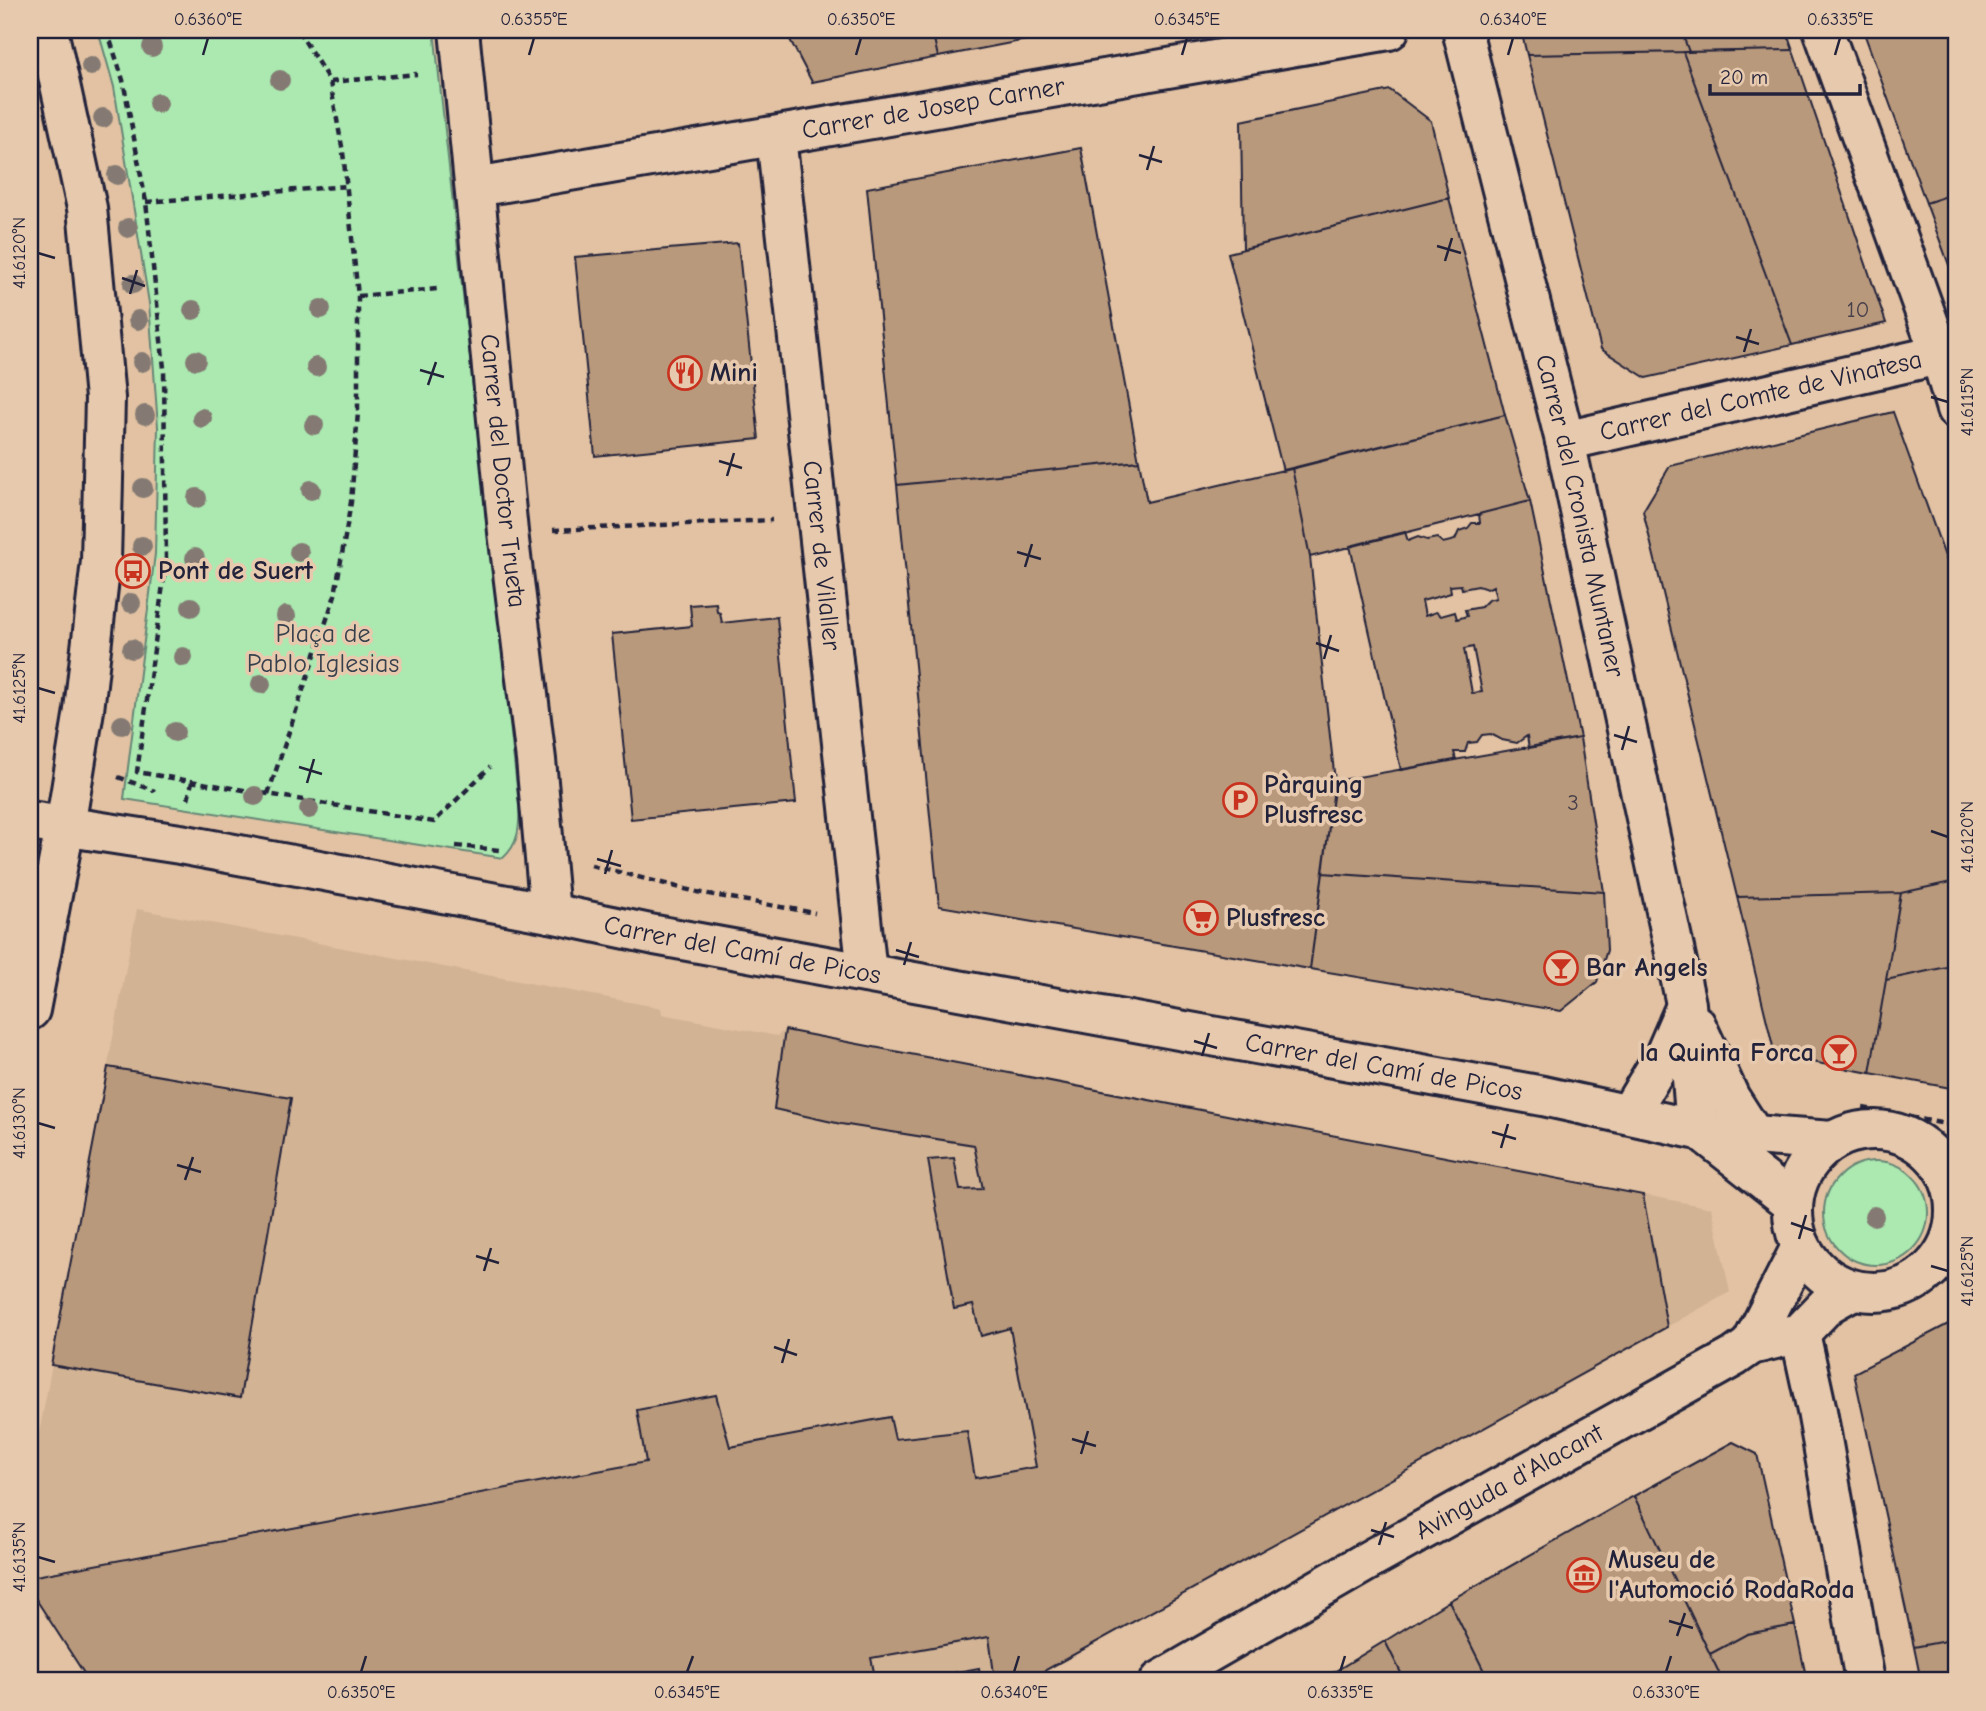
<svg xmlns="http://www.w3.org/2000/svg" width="1986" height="1711" font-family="'Comic Neue',sans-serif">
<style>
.built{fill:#d2b394}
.green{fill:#abe9b0;stroke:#668676;stroke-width:2}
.building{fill:#b9997b;stroke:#22223b;stroke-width:2;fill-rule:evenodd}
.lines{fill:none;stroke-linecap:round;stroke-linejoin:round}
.minor-casing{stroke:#22223b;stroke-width:44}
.path{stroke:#22223b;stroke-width:4.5;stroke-dasharray:7 5;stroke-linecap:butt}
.minor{stroke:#e7c9ad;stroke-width:38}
.tree{fill:#847a73}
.ticks{fill:none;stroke:#22223b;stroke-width:2.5}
.labels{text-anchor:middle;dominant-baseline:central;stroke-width:7;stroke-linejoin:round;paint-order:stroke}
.number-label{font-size:23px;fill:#48404b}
.street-label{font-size:26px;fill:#22223b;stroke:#e7c9ad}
.poi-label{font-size:26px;font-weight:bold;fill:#22223b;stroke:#e7c9ad;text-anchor:start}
.park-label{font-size:26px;fill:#37404d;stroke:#e7c9ad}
.neatline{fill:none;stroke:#22223b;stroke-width:2.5}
.ticks-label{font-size:18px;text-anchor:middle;fill:#22223b}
</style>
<rect width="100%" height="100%" fill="#e2c2a2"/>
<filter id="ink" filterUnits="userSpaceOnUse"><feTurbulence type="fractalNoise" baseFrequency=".0143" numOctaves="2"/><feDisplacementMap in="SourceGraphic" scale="14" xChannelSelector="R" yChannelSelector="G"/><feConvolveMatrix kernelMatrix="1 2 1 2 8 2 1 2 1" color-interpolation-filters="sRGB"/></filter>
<g filter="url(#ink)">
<path class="built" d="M 137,909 L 661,1008 L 662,1014 L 777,1036 L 785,1030 L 1712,1208 L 1730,1292 L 1026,1681 L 89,1681 L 30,1590 L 30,1482 Z"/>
<path class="green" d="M 98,30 L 434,30 L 519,806 C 520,826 519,844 503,858 L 124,799 L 155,554 L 158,427 L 149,303 L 114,87 Z
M1824 1213a52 52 0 1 1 104 0a52 52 0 1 1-104 0Z"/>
<path class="building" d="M 785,30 L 932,30 L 938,57 L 812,82 Z
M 932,30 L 1061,30 L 1062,33 L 938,57 Z
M 1521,30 L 1681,30 L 1689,52 L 1527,55 Z
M 1681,30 L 1786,30 L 1793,50 L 1689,52 Z
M 1863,30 L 1956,30 L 1956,193 L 1926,203 Z
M 1793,50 L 1886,323 L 1792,345 L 1683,52 Z
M 1683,52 L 1792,345 L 1646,378 L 1601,349 L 1527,55 Z
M 1390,90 L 1431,121 L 1449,198 L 1243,249 L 1241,121 Z
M 1081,148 L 1139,461 L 897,485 L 867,188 Z
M 1956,193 L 1956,284 L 1926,203 Z
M 1449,198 L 1505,415 L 1283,471 L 1228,253 Z
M 738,243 L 759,439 L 595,456 L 575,257 Z
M 1893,412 L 1956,587 L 1956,881 L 1901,893 L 1737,897 L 1643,511 L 1670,466 Z
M 1505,415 L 1530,501 L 1310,557 L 1292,468 Z
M 1139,461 L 1147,502 L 1292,468 L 1310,557 L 1335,781 L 1310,969 L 939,906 L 897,485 Z
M 1530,501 L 1580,738 L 1529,748 L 1527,736 L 1517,743 L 1502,740 L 1491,734 L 1482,735 L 1477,742 L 1468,743 L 1465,752 L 1454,752 L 1456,760 L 1401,770 L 1350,546 L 1405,532 L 1408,541 L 1418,537 L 1427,540 L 1437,538 L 1443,543 L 1455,540 L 1459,531 L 1468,528 L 1472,523 L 1480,523 L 1479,514 ZM 1461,585 L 1462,589 L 1478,586 L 1487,589 L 1493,586 L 1496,598 L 1488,600 L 1481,607 L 1465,610 L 1467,616 L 1457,619 L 1455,612 L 1441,616 L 1436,612 L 1425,616 L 1422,601 L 1451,593 L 1450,586 ZM 1473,647 L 1482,692 L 1472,693 L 1464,649 Z
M 716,603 L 717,612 L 720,613 L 722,623 L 777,617 L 796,803 L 631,819 L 612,634 L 692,626 L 690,605 Z
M 1580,738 L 1604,892 L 1323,873 L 1335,781 Z
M 1323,873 L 1604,892 L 1607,950 L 1597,982 L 1561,1011 L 1310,969 Z
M 1956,881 L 1956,965 L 1886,980 L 1901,893 Z
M 1901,893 L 1870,1073 L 1775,1055 L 1737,897 Z
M 1956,965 L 1956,1089 L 1870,1073 L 1886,980 Z
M 785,1030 L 1643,1195 L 1667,1327 L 1026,1681 L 995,1681 L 989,1637 L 871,1658 L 876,1681 L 89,1681 L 30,1590 L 30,1577 L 646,1462 L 637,1410 L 716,1395 L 730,1447 L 890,1417 L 895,1439 L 967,1431 L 975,1478 L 1036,1467 L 1010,1328 L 981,1336 L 973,1305 L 954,1309 L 928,1160 L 954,1158 L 960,1190 L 983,1189 L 974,1145 L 841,1124 L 774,1109 Z
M 108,1067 L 291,1098 L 240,1398 L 51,1365 Z
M 1956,1320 L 1956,1639 L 1914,1647 L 1854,1373 Z
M 1733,1442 L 1757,1454 L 1795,1625 L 1747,1634 L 1710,1654 L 1634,1496 Z
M 1634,1496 L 1723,1681 L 1489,1681 L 1449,1601 Z
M 1449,1601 L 1489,1681 L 1405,1681 L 1385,1641 Z
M 1795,1625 L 1807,1681 L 1723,1681 L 1710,1654 L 1747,1634 Z
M 1956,1639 L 1956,1681 L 1921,1681 L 1914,1647 Z
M 1385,1641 L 1405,1681 L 1322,1681 L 1321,1680 Z
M 979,1668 L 981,1681 L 927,1681 L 926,1678 Z"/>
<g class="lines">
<g class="minor-casing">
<g id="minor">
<path id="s1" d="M 459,30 L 508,532 L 536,760 L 550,913"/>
<path id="s2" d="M 1462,30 L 1565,441 L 1686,1004 L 1694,1103 L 1703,1131"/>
<path d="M 1823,30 L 1940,354 L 1956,409"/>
<path id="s3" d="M 776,136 L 867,973"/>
<path id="s4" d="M 476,187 L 1389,30"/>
<path id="s5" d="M 1565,441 L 1956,351"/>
<path id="s6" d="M 30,821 L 180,844 L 550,913 L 655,935 L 1543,1096 L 1703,1131 L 1832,1141"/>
<path d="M 30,1010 L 65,827 L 84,710 L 101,561 L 105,398 L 87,208 L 48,30"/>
<path d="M 1696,1025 L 1730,1098 L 1755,1137"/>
<path d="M 1629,1114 L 1666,1052 L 1685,1008"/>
<circle cx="1874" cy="1211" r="81"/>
<path d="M 1704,1133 L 1793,1203"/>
<path d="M 1800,1333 L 1817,1411 L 1865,1681"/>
<path d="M 1751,1345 L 1801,1247"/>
<path id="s7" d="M 1160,1681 L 1371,1559 L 1734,1357 L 1751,1345 L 1800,1333 L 1828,1304 L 1853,1290"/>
</g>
</g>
<path class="path" d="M 107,30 L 123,80 L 146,202 L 164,368 L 166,563 L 137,772 L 434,822 L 490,767
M 330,82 L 417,74
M 146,202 L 347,186
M 358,296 L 438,289
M 553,530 L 772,520
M 118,777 L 155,791
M 268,794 L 335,595 L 351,502 L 358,412 L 358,296 L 343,152 L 330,82 L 298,30
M 188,799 L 192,782
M 456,846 L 500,850
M 591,865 L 697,892 L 815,913
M 1863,1108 L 1956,1126"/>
<use href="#minor" class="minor"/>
</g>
<g class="tree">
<circle cx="152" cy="47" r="10"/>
<circle cx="91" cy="66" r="10"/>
<circle cx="280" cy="80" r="10"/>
<circle cx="158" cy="103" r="10"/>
<circle cx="103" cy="118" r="10"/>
<circle cx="117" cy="175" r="10"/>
<circle cx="128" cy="228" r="10"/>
<circle cx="133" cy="284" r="10"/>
<circle cx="321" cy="309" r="10"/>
<circle cx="193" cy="310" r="10"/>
<circle cx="138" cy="320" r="10"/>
<circle cx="196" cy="360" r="10"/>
<circle cx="142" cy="362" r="10"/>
<circle cx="316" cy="367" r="10"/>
<circle cx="145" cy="415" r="10"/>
<circle cx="202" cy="418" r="10"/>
<circle cx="314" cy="425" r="10"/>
<circle cx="143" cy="488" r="10"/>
<circle cx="311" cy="490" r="10"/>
<circle cx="197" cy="498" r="10"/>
<circle cx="142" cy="546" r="10"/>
<circle cx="299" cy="552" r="10"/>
<circle cx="195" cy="558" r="10"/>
<circle cx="131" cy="603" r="10"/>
<circle cx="191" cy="607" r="10"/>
<circle cx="286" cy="616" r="10"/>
<circle cx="132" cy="649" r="10"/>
<circle cx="183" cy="657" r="10"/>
<circle cx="261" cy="684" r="10"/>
<circle cx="122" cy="725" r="10"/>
<circle cx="175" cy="732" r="10"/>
<circle cx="255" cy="796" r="10"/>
<circle cx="309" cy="809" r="10"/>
<circle cx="1874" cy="1216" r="10"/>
</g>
</g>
<path class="ticks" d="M 203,55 L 208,38M 529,55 L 534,38M 856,55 L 861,38M 1182,55 L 1187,38M 1508,55 L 1513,38M 1835,55 L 1840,38M 1139,155 L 1162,162M 1147,170 L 1154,146M 1437,246 L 1461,253M 38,253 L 55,258M 1445,261 L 1452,238M 122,278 L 145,286M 130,294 L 137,270M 1736,337 L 1759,344M 1744,352 L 1751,329M 420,370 L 444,377M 428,385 L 436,362M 1931,397 L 1948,402M 719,461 L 742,468M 727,476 L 734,453M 1017,552 L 1041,559M 1025,567 L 1032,544M 1316,643 L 1339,651M 1324,659 L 1331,635M 38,688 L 55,693M 1614,735 L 1637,742M 1622,750 L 1629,726M 299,767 L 322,774M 307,783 L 314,759M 1931,831 L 1948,837M 597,859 L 621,866M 605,874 L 612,850M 896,950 L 919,957M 904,965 L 911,942M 1194,1041 L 1217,1048M 1202,1056 L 1209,1033M 38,1123 L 55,1128M 1492,1132 L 1516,1139M 1501,1148 L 1508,1124M 177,1165 L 201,1172M 185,1180 L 193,1157M 1791,1223 L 1814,1231M 1799,1239 L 1806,1215M 476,1256 L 499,1263M 1931,1266 L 1948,1271M 484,1271 L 491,1248M 774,1347 L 797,1355M 782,1363 L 789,1339M 1072,1439 L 1096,1446M 1081,1454 L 1088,1431M 1371,1530 L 1394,1537M 1379,1545 L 1386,1522M 38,1557 L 55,1562M 1669,1621 L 1693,1628M 1677,1636 L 1685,1613M 361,1672 L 366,1656M 687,1672 L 693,1656M 1014,1672 L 1019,1656M 1340,1672 L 1345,1656M 1666,1672 L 1671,1656"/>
<defs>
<g id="restaurant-ring" transform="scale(1.75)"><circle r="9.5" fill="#e7c9ad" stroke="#c8321e" stroke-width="1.5"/><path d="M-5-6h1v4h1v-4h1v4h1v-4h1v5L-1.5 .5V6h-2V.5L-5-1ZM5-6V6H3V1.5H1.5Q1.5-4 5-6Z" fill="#c8321e"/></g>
<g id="bus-ring" transform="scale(1.75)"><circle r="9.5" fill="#e7c9ad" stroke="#c8321e" stroke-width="1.5"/><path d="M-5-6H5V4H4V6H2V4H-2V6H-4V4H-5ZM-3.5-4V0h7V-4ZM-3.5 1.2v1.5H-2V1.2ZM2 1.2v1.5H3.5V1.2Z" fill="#c8321e"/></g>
<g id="parking-ring" transform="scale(1.75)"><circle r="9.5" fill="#e7c9ad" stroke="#c8321e" stroke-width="1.5"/><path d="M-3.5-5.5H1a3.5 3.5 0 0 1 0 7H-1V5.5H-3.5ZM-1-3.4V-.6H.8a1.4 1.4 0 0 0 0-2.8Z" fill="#c8321e"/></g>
<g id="supermarket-ring" transform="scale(1.75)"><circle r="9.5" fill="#e7c9ad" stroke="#c8321e" stroke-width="1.5"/><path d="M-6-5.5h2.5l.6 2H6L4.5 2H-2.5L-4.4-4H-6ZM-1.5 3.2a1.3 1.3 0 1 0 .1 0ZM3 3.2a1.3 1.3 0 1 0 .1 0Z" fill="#c8321e"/></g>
<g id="bar-ring" transform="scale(1.75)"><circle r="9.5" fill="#e7c9ad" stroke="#c8321e" stroke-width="1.5"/><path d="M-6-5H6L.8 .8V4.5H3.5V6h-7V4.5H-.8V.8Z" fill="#c8321e"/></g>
<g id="museum-ring" transform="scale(1.75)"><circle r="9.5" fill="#e7c9ad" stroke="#c8321e" stroke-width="1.5"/><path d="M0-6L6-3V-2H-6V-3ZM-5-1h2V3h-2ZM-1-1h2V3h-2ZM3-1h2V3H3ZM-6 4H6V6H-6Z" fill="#c8321e"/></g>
</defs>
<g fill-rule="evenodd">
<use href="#restaurant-ring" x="685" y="373"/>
<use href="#bus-ring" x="133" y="571"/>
<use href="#parking-ring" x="1240" y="800"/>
<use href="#supermarket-ring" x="1201" y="918"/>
<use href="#bar-ring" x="1561" y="968"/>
<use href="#bar-ring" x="1839" y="1053"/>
<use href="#museum-ring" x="1584" y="1575"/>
</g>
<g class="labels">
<g class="number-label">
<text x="1858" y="309">10</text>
<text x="1573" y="802">3</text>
</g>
<g class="street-label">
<text stroke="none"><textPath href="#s4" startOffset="464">Carrer de Josep Carner</textPath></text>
<text stroke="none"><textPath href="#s5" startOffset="201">Carrer del Comte de Vinatesa</textPath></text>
<text stroke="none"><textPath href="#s1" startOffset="443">Carrer del Doctor Trueta</textPath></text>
<text stroke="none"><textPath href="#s2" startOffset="500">Carrer del Cronista Muntaner</textPath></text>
<text stroke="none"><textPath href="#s3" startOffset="422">Carrer de Vilaller</textPath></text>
<text stroke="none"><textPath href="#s6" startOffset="724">Carrer del Camí de Picos</textPath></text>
<text stroke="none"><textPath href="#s6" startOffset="1376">Carrer del Camí de Picos</textPath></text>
<text stroke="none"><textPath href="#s7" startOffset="402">Avinguda d'Alacant</textPath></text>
</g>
<g class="poi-label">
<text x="710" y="373">Mini</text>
<text x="158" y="571">Pont de Suert</text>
<text x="1264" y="785">Pàrquing<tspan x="1264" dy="30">Plusfresc</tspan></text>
<text x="1226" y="918">Plusfresc</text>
<text x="1586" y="968">Bar Angels</text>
<text x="1814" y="1053" text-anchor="end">la Quinta Forca</text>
<text x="1608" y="1560">Museu de<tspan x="1608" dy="30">l'Automoció RodaRoda</tspan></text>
</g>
<g class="park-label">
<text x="323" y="634">Plaça de<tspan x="323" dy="30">Pablo Iglesias</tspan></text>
</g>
</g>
<rect width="1986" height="1711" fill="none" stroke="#e7c9ad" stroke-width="77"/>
<path d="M1710 84v10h150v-10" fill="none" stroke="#22223b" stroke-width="3.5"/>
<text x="1720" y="84" font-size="21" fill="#22223b" stroke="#e7c9ad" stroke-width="5" paint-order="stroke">20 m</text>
<rect x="38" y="38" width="1910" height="1634" class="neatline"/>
<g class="ticks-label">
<text x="208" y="25">0.6360°E</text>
<text x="534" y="25">0.6355°E</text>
<text x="861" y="25">0.6350°E</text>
<text x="1187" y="25">0.6345°E</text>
<text x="1513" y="25">0.6340°E</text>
<text x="1840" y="25">0.6335°E</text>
<text transform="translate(19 253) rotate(-90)" y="6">41.6120°N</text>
<text transform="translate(1967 402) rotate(-90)" y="6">41.6115°N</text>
<text transform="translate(19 688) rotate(-90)" y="6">41.6125°N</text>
<text transform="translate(1967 837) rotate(-90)" y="6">41.6120°N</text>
<text transform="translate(19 1123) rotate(-90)" y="6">41.6130°N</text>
<text transform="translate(1967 1271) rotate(-90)" y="6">41.6125°N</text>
<text transform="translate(19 1557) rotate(-90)" y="6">41.6135°N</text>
<text x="361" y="1698">0.6350°E</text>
<text x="687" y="1698">0.6345°E</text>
<text x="1014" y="1698">0.6340°E</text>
<text x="1340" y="1698">0.6335°E</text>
<text x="1666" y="1698">0.6330°E</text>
</g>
</svg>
